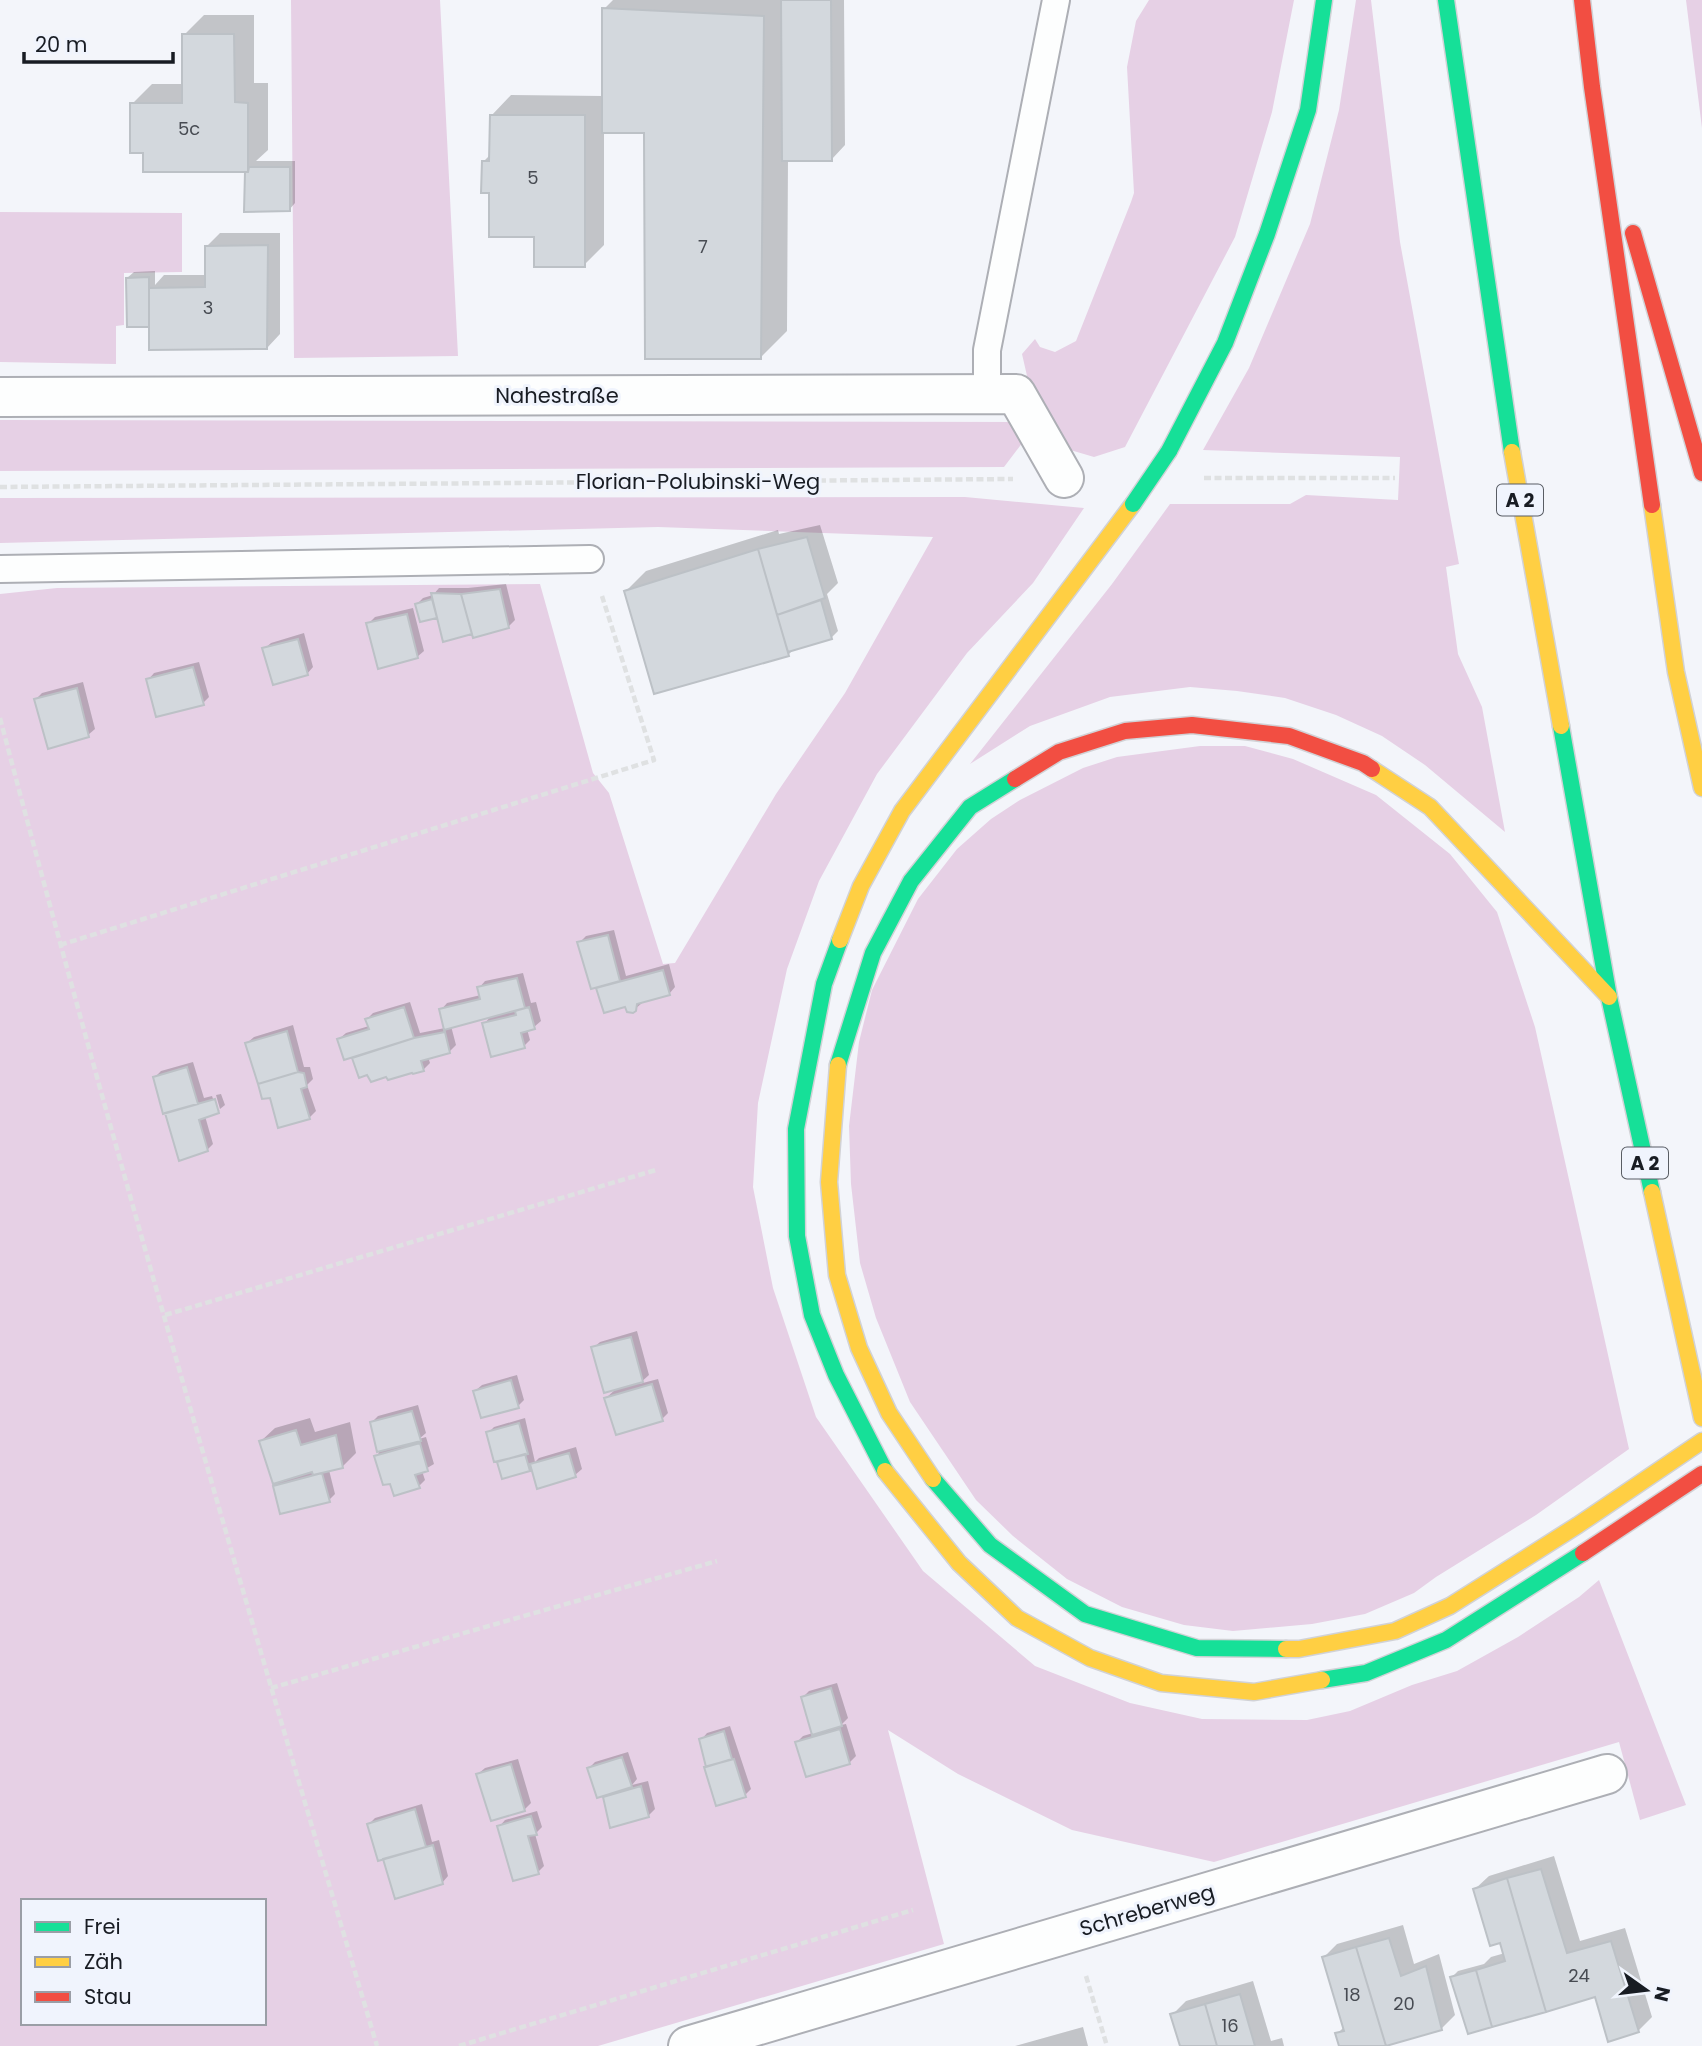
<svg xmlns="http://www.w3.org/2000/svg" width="1702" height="2046" font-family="Poppins,sans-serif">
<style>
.green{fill:#e6d0e5;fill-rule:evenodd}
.shadow{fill:#0003}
.building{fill:#d3d8dd;stroke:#bcc1c6;stroke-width:2}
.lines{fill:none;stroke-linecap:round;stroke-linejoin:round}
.lane-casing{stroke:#adafb5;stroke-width:30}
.street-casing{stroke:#adafb5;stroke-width:42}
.fast-casing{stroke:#d1d2d6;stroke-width:19}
.slow-casing{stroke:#d1d2d6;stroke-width:19}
.jam-casing{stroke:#d1d2d6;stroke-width:19}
.path{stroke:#dfe1e2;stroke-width:4.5;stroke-dasharray:7 3.5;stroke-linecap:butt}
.lane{stroke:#fdfefe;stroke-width:26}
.street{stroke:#fdfefe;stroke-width:38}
.fast{stroke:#16e098;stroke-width:16}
.slow{stroke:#ffcf43;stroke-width:16}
.jam{stroke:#f24e42;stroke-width:16}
.fast-bridge-casing{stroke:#d1d2d6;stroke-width:19;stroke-linecap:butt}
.fast-bridge{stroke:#16e098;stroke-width:16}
.labels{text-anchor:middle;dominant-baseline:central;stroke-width:6;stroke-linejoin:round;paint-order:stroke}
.number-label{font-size:18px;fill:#474b52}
.shield{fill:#f0f4fd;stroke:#595d64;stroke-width:2}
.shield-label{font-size:19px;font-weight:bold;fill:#181c23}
.street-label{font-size:21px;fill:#181c23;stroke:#f0f4fd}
</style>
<rect width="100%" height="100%" fill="#f3f5fa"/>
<path class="green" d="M 291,0 L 440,0 L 458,356 L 294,358 Z
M 1149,0 L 1294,0 L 1272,112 L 1235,237 L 1125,447 L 1094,457 L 1067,449 L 1036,415 L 1022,354 L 1035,339 L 1040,347 L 1055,352 L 1076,341 L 1131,202 L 1134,193 L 1127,67 L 1136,21 Z
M 1356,0 L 1371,0 L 1400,242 L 1459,564 L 1446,567 L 1458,654 L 1482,707 L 1505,832 L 1425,765 L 1382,736 L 1336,715 L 1285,698 L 1237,691 L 1190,687 L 1110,697 L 1030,726 L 970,764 L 1112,584 L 1170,504 L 1290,504 L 1306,495 L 1398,500 L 1400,457 L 1203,450 L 1249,368 L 1310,224 L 1339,110 Z
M 1686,0 L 1702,0 L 1702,128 Z
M 0,212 L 182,213 L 182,272 L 124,273 L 124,325 L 116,326 L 116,364 L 0,362 Z
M 0,420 L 1018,422 L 1026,438 L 1004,467 L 0,471 Z
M 965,497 L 1084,508 L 1033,583 L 967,653 L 877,774 L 819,881 L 787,969 L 758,1103 L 753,1187 L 773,1288 L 816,1417 L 923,1571 L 1035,1666 L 1130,1703 L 1202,1719 L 1307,1720 L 1350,1711 L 1412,1685 L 1457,1671 L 1518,1637 L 1579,1597 L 1599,1580 L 1686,1805 L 1640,1820 L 1619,1742 L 1214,1862 L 1072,1830 L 958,1774 L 888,1730 L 944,1944 L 598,2046 L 0,2046 L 0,594 L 57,588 L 540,584 L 593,773 L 609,793 L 663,964 L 675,963 L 776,794 L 845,693 L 933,537 L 658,527 L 0,543 L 0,498 ZM 23,1901 L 264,1901 L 264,2023 L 23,2023 Z
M 1200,746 L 1245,746 L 1293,759 L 1376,795 L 1450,854 L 1497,912 L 1535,1027 L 1629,1449 L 1536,1515 L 1436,1577 L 1414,1593 L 1365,1614 L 1312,1624 L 1233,1631 L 1184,1625 L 1122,1607 L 1067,1579 L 1013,1536 L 976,1500 L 910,1402 L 876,1318 L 860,1263 L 851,1184 L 849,1126 L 859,1042 L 872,990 L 918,899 L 957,849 L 991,819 L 1020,800 L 1083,768 L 1117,757 Z"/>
<path class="shadow" d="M 613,0 L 844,0 L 845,145 L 832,159 L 788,159 L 787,331 L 761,357 L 645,132 L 604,131 L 604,245 L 584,265 L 536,235 L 491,191 L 483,162 L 491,154 L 491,116 L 511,95 L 604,96 L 604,9 Z
M 204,15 L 254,15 L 254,83 L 268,83 L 268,150 L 256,161 L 295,161 L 295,203 L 289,210 L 246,173 L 249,170 L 145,170 L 145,151 L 132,104 L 152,84 L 184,84 L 184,35 Z
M 220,233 L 280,233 L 280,334 L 267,348 L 151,322 L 127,278 L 134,272 L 155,271 L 155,285 L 164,275 L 206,275 L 206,247 Z
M 820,525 L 838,583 L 827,594 L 838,631 L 831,638 L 795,648 L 788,655 L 626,591 L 646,571 L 778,530 L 779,534 Z
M 506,584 L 515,620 L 508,627 L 474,632 L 438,616 L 421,620 L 417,604 L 423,598 L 433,595 L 439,588 L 468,588 Z
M 413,608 L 424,651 L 417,657 L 368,624 L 375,617 Z
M 304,633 L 313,667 L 307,674 L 264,649 L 271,643 Z
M 199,662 L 209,697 L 203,703 L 148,680 L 154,673 Z
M 83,682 L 95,729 L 88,735 L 36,699 L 42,693 Z
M 614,930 L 626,976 L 669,964 L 675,987 L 669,994 L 642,1003 L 635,1009 L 626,1005 L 605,1011 L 579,943 L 586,936 Z
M 523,973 L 531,1003 L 536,1002 L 541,1021 L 534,1027 L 527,1029 L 530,1040 L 524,1046 L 484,1024 L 492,1015 L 451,1026 L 456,1045 L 449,1052 L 428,1057 L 430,1063 L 423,1070 L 387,1075 L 368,1073 L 360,1076 L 353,1055 L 339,1039 L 346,1033 L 369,1026 L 367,1019 L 373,1013 L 410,1002 L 420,1033 L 445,1028 L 441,1010 L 447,1003 L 481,995 L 479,988 L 485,981 Z
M 293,1025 L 304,1067 L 310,1067 L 313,1079 L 307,1085 L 316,1111 L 309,1118 L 247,1043 L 254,1037 Z
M 193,1062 L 204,1098 L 212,1096 L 217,1110 L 220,1110 L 205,1116 L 213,1144 L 207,1150 L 155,1077 L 161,1071 Z
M 221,1094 L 225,1105 L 220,1109 L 216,1095 Z
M 637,1331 L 649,1375 L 639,1384 L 658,1379 L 668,1413 L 662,1419 L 606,1398 L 617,1388 L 593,1348 L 600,1342 Z
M 517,1375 L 524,1400 L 518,1406 L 475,1391 L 482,1385 Z
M 418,1405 L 426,1433 L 419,1439 L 426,1437 L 434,1464 L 422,1471 L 425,1480 L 419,1486 L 376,1456 L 379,1453 L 372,1422 L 378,1416 Z
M 310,1418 L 315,1432 L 350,1422 L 356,1453 L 343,1466 L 329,1470 L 335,1494 L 329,1500 L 275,1486 L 282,1479 L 261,1441 L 275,1428 Z
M 525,1418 L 535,1462 L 539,1458 L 576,1447 L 582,1469 L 575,1475 L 533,1465 L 529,1469 L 503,1477 L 488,1433 L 494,1427 Z
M 837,1683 L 848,1718 L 841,1725 L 846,1724 L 856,1756 L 849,1763 L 797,1742 L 803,1736 L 813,1733 L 803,1697 L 809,1691 Z
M 730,1726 L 751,1789 L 745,1795 L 717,1804 L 701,1740 L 707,1733 Z
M 628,1752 L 637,1779 L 632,1785 L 648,1781 L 655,1809 L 648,1816 L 612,1826 L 604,1794 L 589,1768 L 595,1762 Z
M 518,1759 L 531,1803 L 524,1810 L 478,1774 L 485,1768 Z
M 422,1804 L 432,1842 L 439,1840 L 448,1876 L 442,1883 L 369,1824 L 375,1818 Z
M 537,1811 L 542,1827 L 535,1834 L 544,1866 L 538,1872 L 499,1827 L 505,1820 Z
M 1554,1856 L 1580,1941 L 1625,1928 L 1652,2017 L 1638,2031 L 1596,1995 L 1452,1977 L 1458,1971 L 1484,1964 L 1491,1957 L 1505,1953 L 1475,1889 L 1489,1876 Z
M 1403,1925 L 1414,1964 L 1439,1954 L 1455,2015 L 1441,2029 L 1383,2046 L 1341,2046 L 1337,2034 L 1345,2026 L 1324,1957 L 1337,1944 Z
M 1253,1981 L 1271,2041 L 1282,2038 L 1284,2046 L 1181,2046 L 1172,2015 L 1186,2001 Z
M 1083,2027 L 1088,2046 L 1015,2046 Z"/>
<path class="building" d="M 781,0 L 831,0 L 832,161 L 782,161 Z
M 602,8 L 764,16 L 761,359 L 645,359 L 644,133 L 602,133 Z
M 182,34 L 234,34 L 235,102 L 248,103 L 248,172 L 143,172 L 143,153 L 130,153 L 130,103 L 182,103 Z
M 490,115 L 585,115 L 585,267 L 534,267 L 534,237 L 489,237 L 489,193 L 481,193 L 482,161 L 489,161 Z
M 249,167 L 290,167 L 290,211 L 244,212 L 245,172 L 248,172 Z
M 268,245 L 267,349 L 149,350 L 149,288 L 205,287 L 205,246 Z
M 149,277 L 149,327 L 127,327 L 126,278 Z
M 807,537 L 825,598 L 777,615 L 758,549 Z
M 758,549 L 789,656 L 654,694 L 624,591 Z
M 500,589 L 509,628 L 473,638 L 461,594 Z
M 431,593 L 461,594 L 472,634 L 443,642 Z
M 432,599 L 437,618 L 420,622 L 415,604 Z
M 821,600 L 832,639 L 788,652 L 777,615 Z
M 407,614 L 418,658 L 378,669 L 366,623 Z
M 298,639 L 308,675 L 273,685 L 262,648 Z
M 193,667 L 204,705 L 156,717 L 146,679 Z
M 77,688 L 89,737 L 48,749 L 34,699 Z
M 608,935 L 620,981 L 591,989 L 577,942 Z
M 663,970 L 670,995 L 637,1004 L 636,1011 L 633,1013 L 627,1012 L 625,1007 L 604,1013 L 596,988 Z
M 517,978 L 525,1008 L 444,1030 L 439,1009 L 480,999 L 477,987 Z
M 404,1007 L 414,1038 L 344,1060 L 337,1039 L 369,1029 L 365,1019 Z
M 529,1007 L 535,1029 L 521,1033 L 525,1048 L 491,1057 L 482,1023 L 516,1015 L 515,1011 Z
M 287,1031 L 298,1072 L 258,1084 L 245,1043 Z
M 445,1032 L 450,1053 L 421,1061 L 424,1071 L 413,1074 L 412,1073 L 388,1080 L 386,1077 L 371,1082 L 367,1075 L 359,1078 L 352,1058 L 414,1038 Z
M 187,1067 L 198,1104 L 163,1114 L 153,1077 Z
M 298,1072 L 304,1073 L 307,1087 L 301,1089 L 310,1119 L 278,1128 L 270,1098 L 262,1099 L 258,1084 Z
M 215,1099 L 219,1113 L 199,1120 L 208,1151 L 179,1161 L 165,1113 Z
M 631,1337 L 643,1382 L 604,1393 L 591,1347 Z
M 511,1380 L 519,1408 L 481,1418 L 473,1391 Z
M 652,1384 L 663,1421 L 616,1435 L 604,1398 Z
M 412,1411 L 421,1441 L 377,1452 L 370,1422 Z
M 519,1423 L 528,1454 L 494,1462 L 486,1432 Z
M 296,1430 L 301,1445 L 336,1435 L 343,1468 L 313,1475 L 312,1472 L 273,1484 L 259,1441 Z
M 420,1443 L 428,1471 L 415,1475 L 420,1488 L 394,1496 L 390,1484 L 383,1485 L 374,1456 Z
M 569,1453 L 576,1477 L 537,1489 L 530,1464 Z
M 525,1454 L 530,1471 L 502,1479 L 497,1462 Z
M 322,1473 L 330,1502 L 280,1514 L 273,1486 Z
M 831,1688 L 842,1726 L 812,1735 L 801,1697 Z
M 840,1729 L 850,1764 L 806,1777 L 795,1742 Z
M 724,1731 L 732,1759 L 706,1767 L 699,1739 Z
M 622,1757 L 632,1787 L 597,1798 L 587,1768 Z
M 734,1759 L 746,1797 L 716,1806 L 704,1767 Z
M 511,1764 L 525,1811 L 491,1821 L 476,1774 Z
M 641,1786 L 649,1817 L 610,1828 L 603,1797 Z
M 415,1809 L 426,1847 L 378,1861 L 367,1824 Z
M 531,1816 L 537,1835 L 528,1836 L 539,1874 L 513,1881 L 497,1826 Z
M 433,1845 L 443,1884 L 395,1899 L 383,1859 Z
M 1541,1869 L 1567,1953 L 1611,1941 L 1639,2032 L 1608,2042 L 1595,1997 L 1546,2012 L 1507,1878 Z
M 1507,1878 L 1546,2012 L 1492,2027 L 1476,1970 L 1505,1961 L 1500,1943 L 1490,1946 L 1473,1889 Z
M 1389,1938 L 1401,1976 L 1426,1966 L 1442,2030 L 1386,2046 L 1356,1947 Z
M 1356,1947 L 1386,2046 L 1339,2046 L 1335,2033 L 1344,2031 L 1322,1957 Z
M 1476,1970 L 1492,2027 L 1468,2034 L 1450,1977 Z
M 1240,1994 L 1255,2046 L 1217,2046 L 1205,2004 Z
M 1205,2004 L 1217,2046 L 1180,2046 L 1170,2014 Z"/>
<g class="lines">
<g class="lane-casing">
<path id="lane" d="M 987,394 L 987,350 L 1056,0
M 0,569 L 590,559"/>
</g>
<g class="street-casing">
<path id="street" d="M 0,397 L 1016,394 L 1064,478
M 688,2046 L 1607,1774"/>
</g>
<g class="fast-casing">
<path id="fast" d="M 1446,0 L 1512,452
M 1169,451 L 1225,343 L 1267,234 L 1308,110 L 1324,0
M 1561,726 L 1609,997 L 1652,1192
M 840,940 L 824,984 L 796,1129 L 797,1236 L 812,1315 L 836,1375 L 885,1471
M 838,1065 L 873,953 L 911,881 L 970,807 L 1015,779
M 933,1479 L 990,1545 L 1085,1614 L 1197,1648 L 1286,1649
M 1322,1680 L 1366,1673 L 1446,1640 L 1583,1553"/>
</g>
<g class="slow-casing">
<path id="slow" d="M 1512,452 L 1561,726
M 1652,505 L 1676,672 L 1702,788
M 1372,769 L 1430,807 L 1609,997
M 840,940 L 861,886 L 902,811 L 1133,504
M 838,1065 L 829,1182 L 837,1275 L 859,1348 L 889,1413 L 933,1479
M 1652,1192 L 1702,1418
M 885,1471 L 959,1563 L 1017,1618 L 1090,1658 L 1161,1683 L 1254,1692 L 1322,1680
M 1286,1649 L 1299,1649 L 1395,1631 L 1450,1606 L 1578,1525 L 1702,1441"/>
</g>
<g class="jam-casing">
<path id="jam" d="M 1582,0 L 1592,87 L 1652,505
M 1633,233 L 1702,473
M 1015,779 L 1059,752 L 1125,731 L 1192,725 L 1289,736 L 1363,763 L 1372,769
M 1583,1553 L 1702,1474"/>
</g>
<path class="path" d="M 1204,478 L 1395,478
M 0,487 L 1013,479
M 0,718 C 117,1163 246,1605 377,2046
M 60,945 L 654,760 L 602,596
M 165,1315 L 656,1170
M 271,1688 L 717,1561
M 1086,1976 L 1107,2046
M 459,2046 L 913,1910"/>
<use href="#lane" class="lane"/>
<use href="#street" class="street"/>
<use href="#fast" class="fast"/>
<use href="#slow" class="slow"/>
<use href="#jam" class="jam"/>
<g class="fast-bridge-casing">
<path id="fast-bridge" d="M 1133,504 L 1169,451"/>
</g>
<use href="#fast-bridge" class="fast-bridge"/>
</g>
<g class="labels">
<g class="number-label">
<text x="189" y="128">5c</text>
<text x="533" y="177">5</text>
<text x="703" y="246">7</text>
<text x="208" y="307">3</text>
<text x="1579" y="1975">24</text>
<text x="1352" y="1994">18</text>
<text x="1404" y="2003">20</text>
<text x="1230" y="2025">16</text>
</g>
<g class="shield">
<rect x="1497" y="484.5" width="46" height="31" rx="5"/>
<rect x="1622" y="1147.5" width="46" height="31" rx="5"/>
</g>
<g class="shield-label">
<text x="1520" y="500">A 2</text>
<text x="1645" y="1163">A 2</text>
</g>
<g class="street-label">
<text x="557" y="395">Nahestraße</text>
<text x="698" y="481">Florian-Polubinski-Weg</text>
<text transform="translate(1147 1910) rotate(-16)">Schreberweg</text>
</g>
</g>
<rect x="21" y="1899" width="245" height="126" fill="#f0f4fd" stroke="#9a9ea6" stroke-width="2"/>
<rect x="35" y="1922" width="35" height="10" fill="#16e098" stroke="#9a9ea6" stroke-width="2"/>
<text x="84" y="1934" font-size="21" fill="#181c23">Frei</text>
<rect x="35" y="1957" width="35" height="10" fill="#ffcf43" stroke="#9a9ea6" stroke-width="2"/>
<text x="84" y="1969" font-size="21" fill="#181c23">Zäh</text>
<rect x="35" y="1992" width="35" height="10" fill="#f24e42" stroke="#9a9ea6" stroke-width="2"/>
<text x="84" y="2004" font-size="21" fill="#181c23">Stau</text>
<g transform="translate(1646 1990) rotate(104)" stroke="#f0f4fd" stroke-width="5" paint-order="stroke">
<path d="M0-5L12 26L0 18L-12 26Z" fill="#181c23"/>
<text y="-10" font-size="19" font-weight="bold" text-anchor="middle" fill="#181c23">N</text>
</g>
<path d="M24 52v10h149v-10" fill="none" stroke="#181c23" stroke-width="3.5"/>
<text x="35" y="52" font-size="21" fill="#181c23" stroke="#f0f4fd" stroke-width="5" paint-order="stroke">20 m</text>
</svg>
